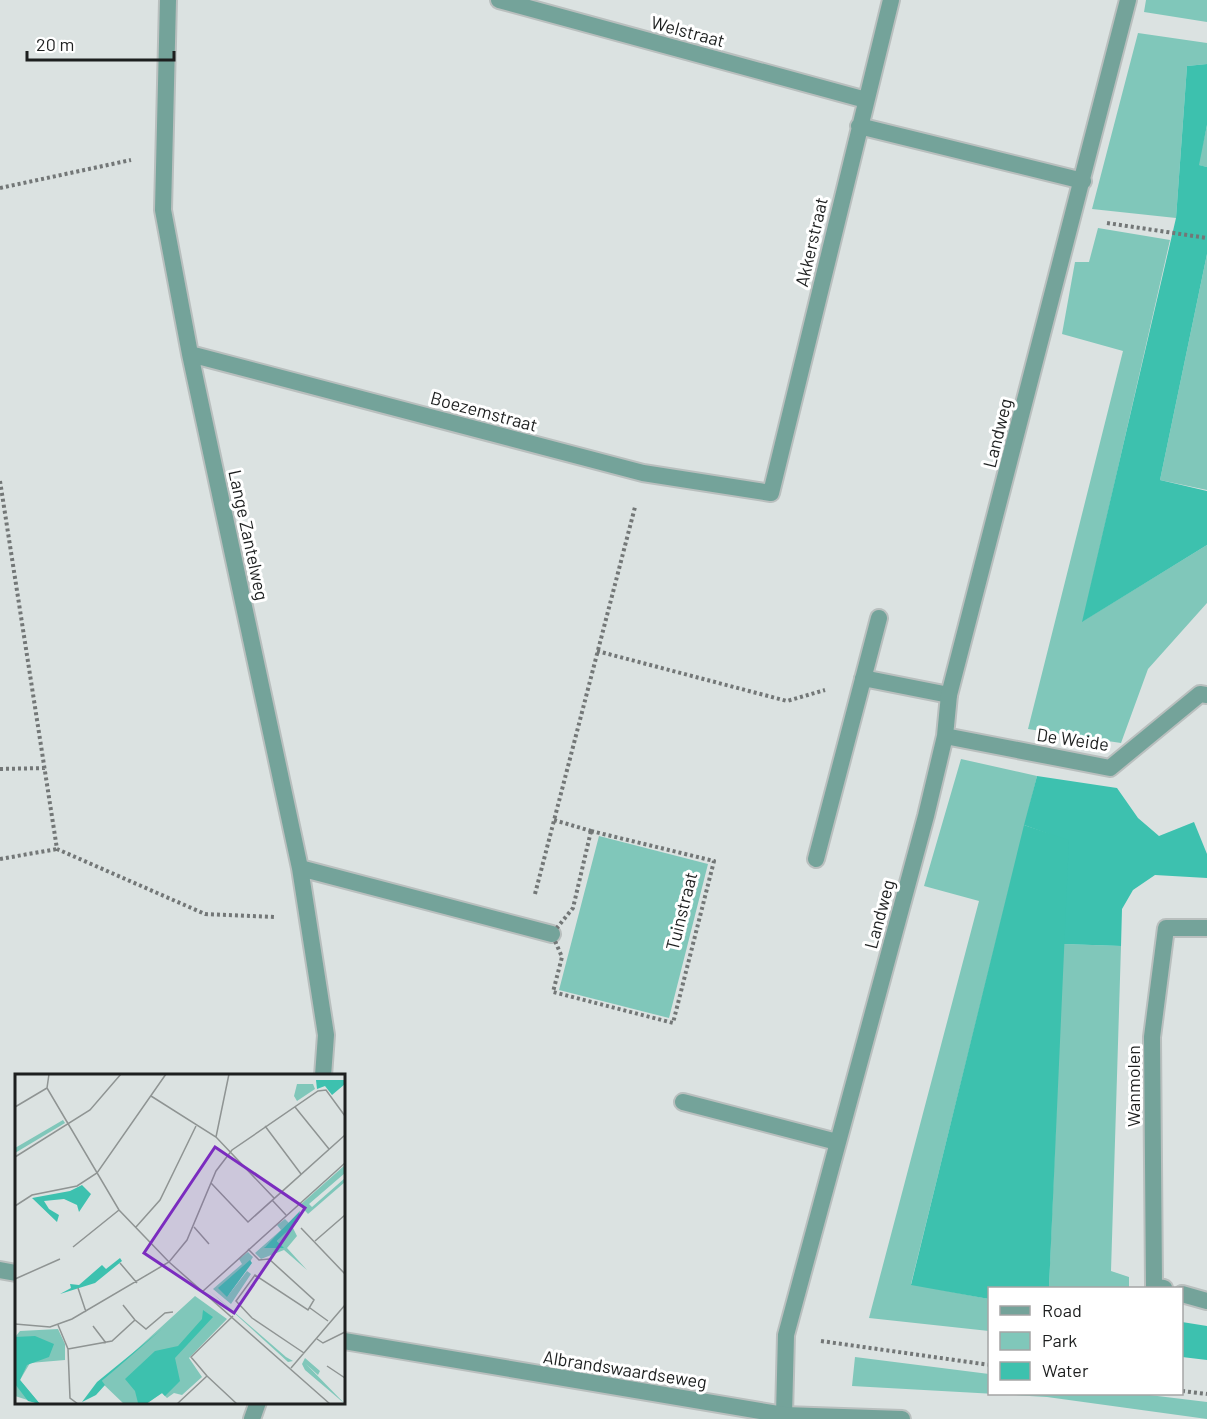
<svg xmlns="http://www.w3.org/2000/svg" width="1207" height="1419" font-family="Barlow,sans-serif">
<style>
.green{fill:#80c7ba}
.forest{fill:#3dc1af}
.water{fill:#3dc1ae}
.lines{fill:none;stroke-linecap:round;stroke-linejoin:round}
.service-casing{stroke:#b9bfbe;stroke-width:20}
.minor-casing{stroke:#b9bfbe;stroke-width:20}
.tertiary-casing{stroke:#b9bfbe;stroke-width:20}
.path{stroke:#737777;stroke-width:4;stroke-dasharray:3 3;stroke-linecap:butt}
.service{stroke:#74a39a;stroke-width:16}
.minor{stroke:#74a39a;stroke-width:16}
.tertiary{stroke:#74a39a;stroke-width:16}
.labels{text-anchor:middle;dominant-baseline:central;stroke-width:6;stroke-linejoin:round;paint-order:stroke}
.street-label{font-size:18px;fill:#1d1f1f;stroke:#fff}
.inset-road{fill:none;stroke:#8f9493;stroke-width:1.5}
.view{fill:#7b2cbf;fill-opacity:0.15;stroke:#7b2cbf;stroke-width:3}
.inset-edge{fill:none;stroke:#1d1f1f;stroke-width:3}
</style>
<rect width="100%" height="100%" fill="#dbe2e1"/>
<path class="green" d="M 1146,0 L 1207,0 L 1207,22 L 1144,12 Z
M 1138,33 L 1207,43 L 1207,64 L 1187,66 L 1176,218 L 1092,209 Z
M 1207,125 L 1207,167 L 1198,165 Z
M 1098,228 L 1170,240 L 1083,621 L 1207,545 L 1207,603 L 1148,669 L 1121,743 L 1028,729 L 1123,351 L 1062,334 L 1075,262 L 1089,262 Z
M 1207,254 L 1207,490 L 1160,480 Z
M 961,759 L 1037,776 L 911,1284 L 989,1299 L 989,1331 L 869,1318 L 979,901 L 924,886 Z
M 599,836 L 708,864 L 669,1018 L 559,990 Z
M 1063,944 L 1121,946 L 1111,1271 L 1129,1277 L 1129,1288 L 1049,1288 Z
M 855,1357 L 989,1374 L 990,1394 L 1141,1394 L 1207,1402 L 1207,1419 L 1047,1397 L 852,1386 Z"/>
<path class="forest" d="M 1037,776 L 1117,788 L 1138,818 L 1159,836 L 1194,822 L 1207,854 L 1207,878 L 1155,875 L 1133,890 L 1122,909 L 1121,946 L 1063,944 L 1068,841 L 1024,825 Z
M 1182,1322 L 1207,1326 L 1207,1360 L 1182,1357 Z"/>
<path class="water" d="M 1207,64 L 1207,125 L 1199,165 L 1207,167 L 1207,254 L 1160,480 L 1207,491 L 1207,545 L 1082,622 L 1176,218 L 1187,66 Z
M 1024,825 L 1069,840 L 1049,1288 L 990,1288 L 989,1299 L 911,1285 Z"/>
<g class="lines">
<g class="service-casing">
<path id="service" d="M 863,678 L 949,695
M 816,859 L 879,618
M 683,1102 L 837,1142"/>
</g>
<g class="minor-casing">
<path id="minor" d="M 168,0 L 163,210 L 190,354 L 300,868 L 326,1035 L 323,1076
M 499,0 L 866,100
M 859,126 L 1083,181
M 190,354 L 643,473 L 771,493 L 891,0
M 945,736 L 1110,768 L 1200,694 L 1207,695
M 300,868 L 552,934
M 0,1270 L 16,1273
M 1164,1288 L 1154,1286 L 1152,1037 L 1166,928 L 1207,928
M 1182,1294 L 1207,1301
M 784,1415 L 786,1335 L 926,816 L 945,736 L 949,695 L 1128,0"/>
</g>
<g class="tertiary-casing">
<path id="tertiary" d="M 344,1341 L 784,1415 L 902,1419
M 252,1419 L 258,1402"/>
</g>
<path class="path" d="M 0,188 L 131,160
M 1107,223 L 1207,238
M 0,481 L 57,849 L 205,914 L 274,917
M 597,651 L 787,701 L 825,690
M 0,769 L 45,768
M 554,820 L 591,831
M 591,831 L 714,861 L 673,1023 L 553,992 L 562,957 L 552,934 L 573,908 Z
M 0,859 L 57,849
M 535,894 L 635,507
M 821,1341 L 990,1365
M 1182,1391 L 1207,1394"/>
<use href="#service" class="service"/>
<use href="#minor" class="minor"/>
<use href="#tertiary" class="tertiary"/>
</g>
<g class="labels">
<g class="street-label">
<text transform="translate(688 31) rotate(15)">Welstraat</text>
<text transform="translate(811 242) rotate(-77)">Akkerstraat</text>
<text transform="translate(484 411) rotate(15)">Boezemstraat</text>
<text transform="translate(997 433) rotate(-76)">Landweg</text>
<text transform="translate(249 535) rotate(78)">Lange Zantelweg</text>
<text transform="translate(1073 739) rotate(8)">De Weide</text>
<text transform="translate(681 911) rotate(-76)">Tuinstraat</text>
<text transform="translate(879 914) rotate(-75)">Landweg</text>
<text transform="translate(1133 1086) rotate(-90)">Wanmolen</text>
<text transform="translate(625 1369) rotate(9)">Albrandswaardseweg</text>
</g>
</g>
<g transform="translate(15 1074)">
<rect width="330" height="330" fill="#dbe2e1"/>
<path d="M 282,10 L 298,10 L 300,15 L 282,27 L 279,22 ZM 48,46 L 50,49 L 0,79 L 0,74 ZM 330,91 L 330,99 L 294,130 L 297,133 L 330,104 L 330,108 L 293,140 L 285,131 ZM 270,145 L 275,150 L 250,173 L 268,174 L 262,167 L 277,152 L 282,162 L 272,174 L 292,196 L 269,176 L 246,185 L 240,179 L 266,156 L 262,151 ZM 233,178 L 238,183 L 212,223 L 232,197 L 236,200 L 216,230 L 198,215 L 227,190 L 224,185 ZM 195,217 L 271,283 L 278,287 L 273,288 ZM 180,222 L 212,245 L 174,284 L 187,303 L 167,321 L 159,319 L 152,324 L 147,319 L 131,330 L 109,330 L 86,308 ZM 43,255 L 50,270 L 50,286 L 15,289 L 5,306 L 25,330 L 0,322 L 0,263 L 5,257 ZM 290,284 L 305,297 L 303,301 L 291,290 L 330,330 L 290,296 L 287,290 Z" fill="#80c7ba"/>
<path d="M 301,6 L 330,6 L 330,10 L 317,21 L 310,12 L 302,15 ZM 67,111 L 76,120 L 64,138 L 62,131 L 49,125 L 29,127 L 34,135 L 44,141 L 42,148 L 17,124 L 55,117 ZM 105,184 L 107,187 L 80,209 L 45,220 L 56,214 L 55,210 L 64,211 L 87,191 L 91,195 Z" fill="#3dc1af"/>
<path d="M 285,137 L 283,147 L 262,167 L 269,174 L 249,174 ZM 235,186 L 237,189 L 212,223 L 203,214 ZM 188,236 L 198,243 L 160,284 L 165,307 L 150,322 L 147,319 L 131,330 L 123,329 L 120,317 L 110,305 L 140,277 L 163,272 L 187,245 ZM 147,255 L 87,307 L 90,311 L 81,321 L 67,328 L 82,308 ZM 20,262 L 39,270 L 34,283 L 12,291 L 5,306 L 25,330 L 13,327 L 0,310 L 0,263 Z" fill="#3dc1ae"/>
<path class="inset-road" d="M 34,0 L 32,14 L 104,136 L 154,188 L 315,330M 136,22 L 201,63 L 259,124M 0,33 L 32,14M 280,33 L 314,75M 250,52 L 286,100M 201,63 L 214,0M 0,83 L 75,36 L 106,0M 196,109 L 233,148 L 330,61M 257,126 L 271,141M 0,132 L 17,121 L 62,112 L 82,99 L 151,0M 121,153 L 145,126 L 181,52M 179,153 L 194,170M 286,154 L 330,200M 300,167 L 330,141M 58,173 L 104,136M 233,175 L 244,186 L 254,185 L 299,226 L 293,236 L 240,201 L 221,227 L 237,244 L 289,279M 105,189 L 122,209M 0,205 L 45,185M 63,214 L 71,238M 187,218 L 330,89M 108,231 L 120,246M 295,234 L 313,247M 0,250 L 35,253 L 57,245 L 154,188 L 172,166 L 201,97 L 217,76 L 303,17 L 311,16 L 330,42M 43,251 L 53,275 L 55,324 L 63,330M 78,252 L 91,269M 302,265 L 308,269 L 330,258M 53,275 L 97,267 L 120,246 L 131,255 L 150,239 L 158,238M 312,292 L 330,304M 276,294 L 330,231M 192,302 L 222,330M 162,330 L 192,302 L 176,283 L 218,242"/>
<path class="view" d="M 200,73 L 290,134 L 219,239 L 129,179 Z"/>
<rect width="330" height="330" class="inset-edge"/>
</g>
<rect x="988" y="1287" width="195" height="108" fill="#ffffff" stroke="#a5a5a5" stroke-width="1.5"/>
<rect x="1000" y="1306" width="30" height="9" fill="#74a39a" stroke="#a5a5a5" stroke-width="1.5"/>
<text x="1042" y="1317" font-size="18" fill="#1d1f1f">Road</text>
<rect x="1000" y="1332" width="30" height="18" fill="#80c7ba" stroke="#a5a5a5" stroke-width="1.5"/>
<text x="1042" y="1347" font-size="18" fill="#1d1f1f">Park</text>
<rect x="1000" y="1362" width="30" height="18" fill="#3dc1ae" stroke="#a5a5a5" stroke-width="1.5"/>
<text x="1042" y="1377" font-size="18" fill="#1d1f1f">Water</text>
<path d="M27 51v9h147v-9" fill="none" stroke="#1d1f1f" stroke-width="3"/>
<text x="36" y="51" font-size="18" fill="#1d1f1f" stroke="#ffffff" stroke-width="4.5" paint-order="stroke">20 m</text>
</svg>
